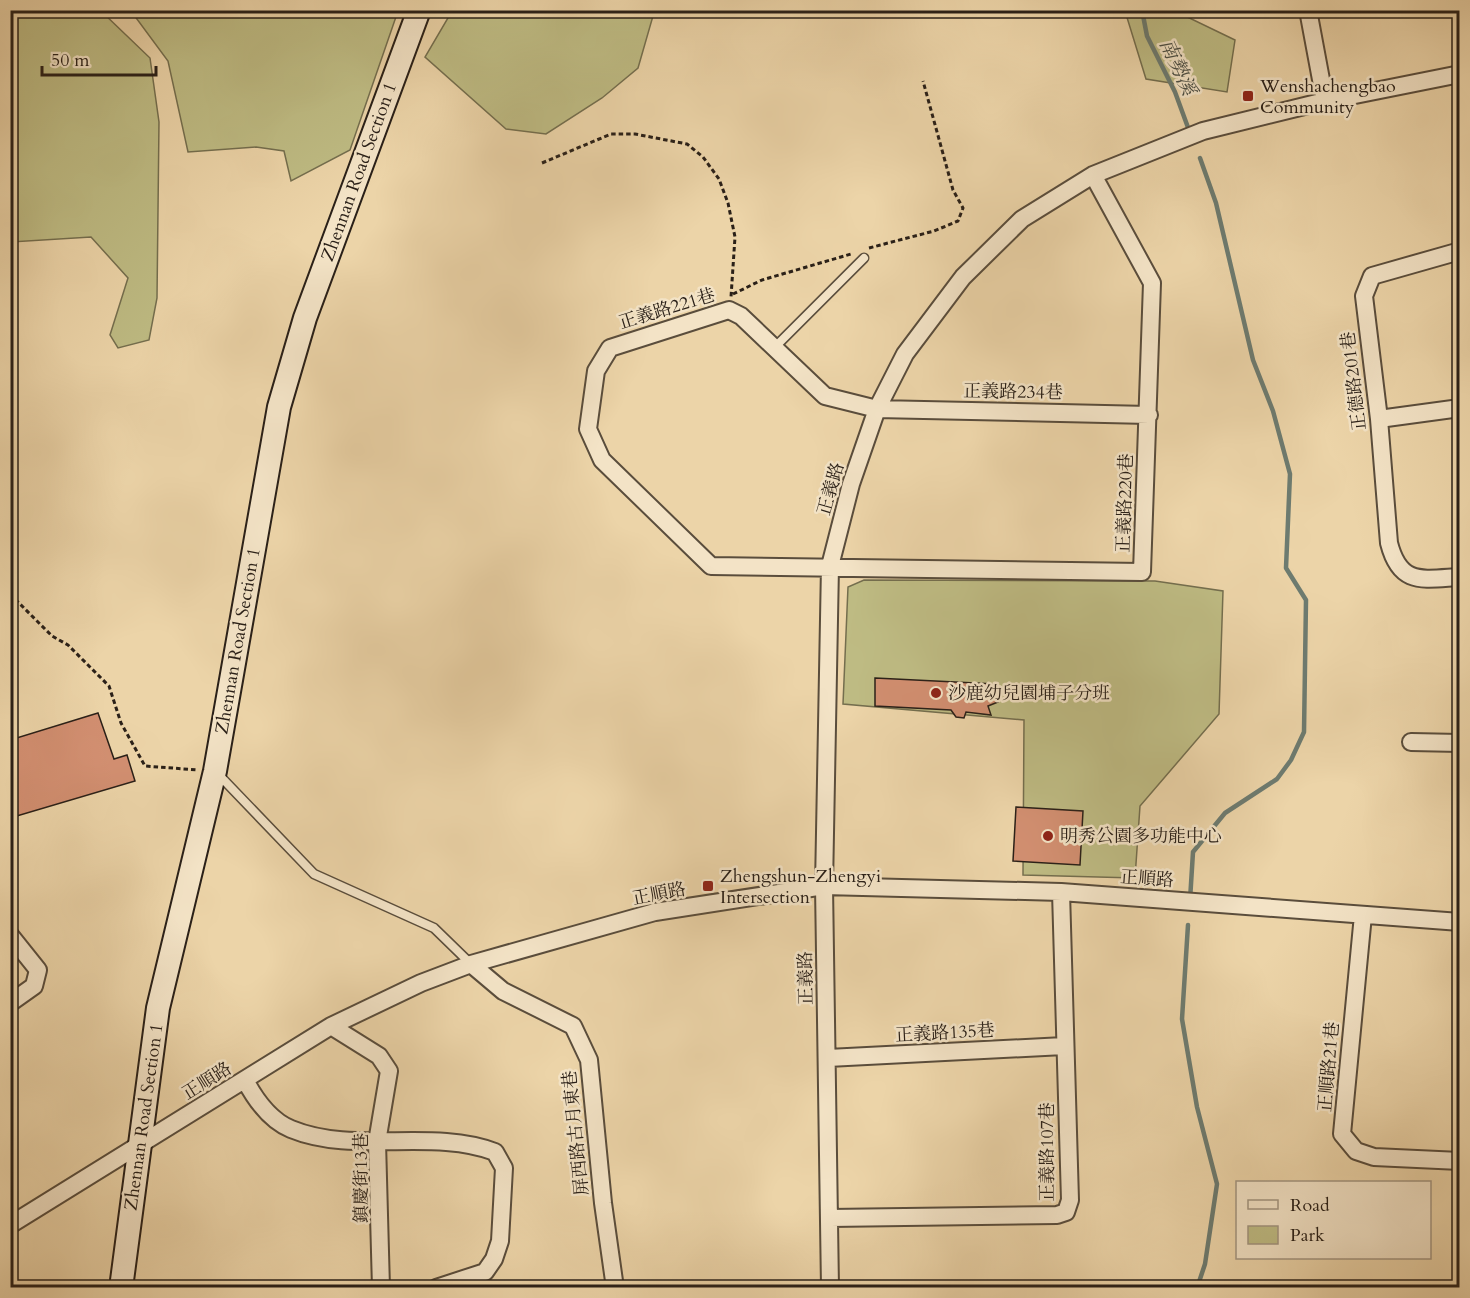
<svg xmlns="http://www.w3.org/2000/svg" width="1470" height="1298" font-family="Cardo,'Noto Serif TC',serif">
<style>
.green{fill:#bebb83;stroke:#746e4e;stroke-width:1.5}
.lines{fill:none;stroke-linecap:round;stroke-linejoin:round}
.stream{stroke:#6d7b70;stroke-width:4.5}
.building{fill:#d28f71;stroke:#2a2018;stroke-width:1.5}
.lane-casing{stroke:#5a4d3c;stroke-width:11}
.street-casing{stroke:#5a4d3c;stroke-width:20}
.secondary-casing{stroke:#2a2018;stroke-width:26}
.path{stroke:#2a2018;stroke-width:3;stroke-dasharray:4.5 3;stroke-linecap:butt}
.lane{stroke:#f3e3c6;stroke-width:8}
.street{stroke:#f3e3c6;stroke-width:16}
.secondary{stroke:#f3e3c6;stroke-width:22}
.poi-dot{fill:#8f2418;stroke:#f3e3c6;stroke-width:2}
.labels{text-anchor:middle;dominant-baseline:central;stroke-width:5;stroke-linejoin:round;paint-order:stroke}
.poi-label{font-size:18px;fill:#2a2018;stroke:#f3e3c6;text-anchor:start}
.street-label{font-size:18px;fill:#2a2018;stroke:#f3e3c6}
.water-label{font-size:20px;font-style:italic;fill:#4b4e44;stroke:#f3e3c6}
</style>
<rect width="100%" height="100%" fill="#ecd4a8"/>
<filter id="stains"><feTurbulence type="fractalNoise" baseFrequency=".00333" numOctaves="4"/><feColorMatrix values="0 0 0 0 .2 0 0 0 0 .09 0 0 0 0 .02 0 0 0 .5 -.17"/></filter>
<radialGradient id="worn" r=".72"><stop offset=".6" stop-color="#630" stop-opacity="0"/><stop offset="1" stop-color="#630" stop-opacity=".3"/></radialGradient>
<path class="green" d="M 11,10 L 101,11 L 150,58 L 159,122 L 157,298 L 149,340 L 118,348 L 110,335 L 128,278 L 91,237 L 11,242 Z
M 648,10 L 653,16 L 638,68 L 602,98 L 546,134 L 506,129 L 425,57 L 452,11 Z
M 131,11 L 398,11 L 350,150 L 291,181 L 284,151 L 256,147 L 188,152 L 168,61 Z
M 1125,11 L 1175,11 L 1235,40 L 1227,92 L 1146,79 Z
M 864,580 L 1155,581 L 1223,591 L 1219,714 L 1140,806 L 1135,878 L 1023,875 L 1024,720 L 843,704 L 848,587 Z"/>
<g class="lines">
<path class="stream" d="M 1142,10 L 1147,36 L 1175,92 L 1190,133
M 1190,900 L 1193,852 L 1225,813 L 1277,779 L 1291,760 L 1304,732 L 1306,600 L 1286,568 L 1290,474 L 1273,411 L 1253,360 L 1216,203 L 1200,158
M 1188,925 L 1182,1019 L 1197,1107 L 1217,1184 L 1205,1264 L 1197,1288"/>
</g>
<path class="building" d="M 875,678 L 995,684 L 998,702 L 988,706 L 991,715 L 966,712 L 964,718 L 956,717 L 951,710 L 875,706 Z
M 98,713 L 114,759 L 127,755 L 135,781 L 10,818 L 10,740 Z
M 1016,807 L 1083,811 L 1080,865 L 1013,861 Z"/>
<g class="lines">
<g class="lane-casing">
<path id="lane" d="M 774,348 L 864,258
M 218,774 L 314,874 L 434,928 L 471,964"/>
</g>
<g class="street-casing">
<path id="street" d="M 1308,10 L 1325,101
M 1093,175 L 1152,283 L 1142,572 L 711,566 L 602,460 L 588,429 L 596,371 L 610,348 L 729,310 L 741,316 L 825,396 L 877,409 L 1149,415
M 1460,251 L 1372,276 L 1364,296 L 1379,419 L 1389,543 C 1400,586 1422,579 1460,577
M 1379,419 L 1460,408
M 1411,742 L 1460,743
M 1363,915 L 1342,1134 L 1356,1151 L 1374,1157 L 1460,1161
M 10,935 L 38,970 L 34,986 L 10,1003
M 471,964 L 503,991 L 573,1026 L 589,1060 L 603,1203 L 615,1288
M 331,1026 L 379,1056 L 389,1071 L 377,1142 L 381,1288
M 828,1058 L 1064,1046
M 245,1080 C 255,1099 269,1120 291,1129 C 354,1155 432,1128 495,1152 L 504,1168 L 500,1241 L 494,1259 L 485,1272 L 436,1288
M 830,1218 L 1057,1215 L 1066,1212 L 1070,1200 L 1061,892
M 10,1225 L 331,1026 L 421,983 L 471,964 L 655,912 L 824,886 L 1061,892 L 1460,922
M 830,1288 L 824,886 L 830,566 L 851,484 L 877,409 L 905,354 L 963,277 L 1022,219 L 1093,175 L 1203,131 L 1325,101 L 1460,74"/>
</g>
<g class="secondary-casing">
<path id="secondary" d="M 121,1288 L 158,1008 L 215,771 L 279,407 L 305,318 L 419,10"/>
</g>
<path class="path" d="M 542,163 L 611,134 L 635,134 L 687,144 L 703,157 L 719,179 L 728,203 L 735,237 L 731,297
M 869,248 L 934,231 L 958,221 L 963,208 L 953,190 L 923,81
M 733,294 L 762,280 L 851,254
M 10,594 L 52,636 L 68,645 L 109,686 L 121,723 L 145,766 L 198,770"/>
<use href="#lane" class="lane"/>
<use href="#street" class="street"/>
<use href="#secondary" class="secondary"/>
</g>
<g class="poi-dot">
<rect x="1242" y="90" width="12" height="12" rx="3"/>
<circle cx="936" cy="693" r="6"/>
<circle cx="1048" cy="836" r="6"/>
<rect x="702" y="880" width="12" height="12" rx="3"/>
</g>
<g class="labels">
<g class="poi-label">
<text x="1260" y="86">Wenshachengbao<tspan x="1260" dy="21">Community</tspan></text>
<text x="948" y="693">沙鹿幼兒園埔子分班</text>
<text x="1060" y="836">明秀公園多功能中心</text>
<text x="720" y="876">Zhengshun-Zhengyi<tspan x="720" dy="21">Intersection</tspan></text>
</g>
<g class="street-label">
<text transform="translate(359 172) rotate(-70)">Zhennan Road Section 1</text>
<text transform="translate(667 309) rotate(-17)">正義路221巷</text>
<text transform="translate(1354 381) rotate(-97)">正德路201巷</text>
<text transform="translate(1013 392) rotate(1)">正義路234巷</text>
<text transform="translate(831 489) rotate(-74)">正義路</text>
<text transform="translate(1125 503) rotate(-88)">正義路220巷</text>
<text transform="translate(238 641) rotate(-80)">Zhennan Road Section 1</text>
<text transform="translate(1147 879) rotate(4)">正順路</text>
<text transform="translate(659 894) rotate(-11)">正順路</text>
<text transform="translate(806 978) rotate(-91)">正義路</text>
<text transform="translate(945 1033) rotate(-3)">正義路135巷</text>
<text transform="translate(1329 1067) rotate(-85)">正順路21巷</text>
<text transform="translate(207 1081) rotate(-32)">正順路</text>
<text transform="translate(144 1117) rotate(-82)">Zhennan Road Section 1</text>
<text transform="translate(576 1133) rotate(-96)">屏西路古月東巷</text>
<text transform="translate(1047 1152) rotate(-90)">正義路107巷</text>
<text transform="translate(361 1178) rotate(-90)">鎮慶街13巷</text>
</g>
<g class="water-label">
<text transform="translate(1178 67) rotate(65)">南勢溪</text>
</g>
</g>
<rect width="1470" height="1298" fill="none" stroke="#ecd4a8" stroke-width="36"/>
<rect x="12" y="12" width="1446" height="1274" fill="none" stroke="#2a2018" stroke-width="3"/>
<rect x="18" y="18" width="1434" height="1262" fill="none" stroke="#2a2018" stroke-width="1.5"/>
<rect x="1236" y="1181" width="195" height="78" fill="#f3e3c6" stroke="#a39580" stroke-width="1.5"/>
<rect x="1248" y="1200" width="30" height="9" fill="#f3e3c6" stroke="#a39580" stroke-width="1.5"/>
<text x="1290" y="1211" font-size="18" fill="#2a2018">Road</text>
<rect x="1248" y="1226" width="30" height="18" fill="#bebb83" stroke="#a39580" stroke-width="1.5"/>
<text x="1290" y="1241" font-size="18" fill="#2a2018">Park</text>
<path d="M42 66v9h114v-9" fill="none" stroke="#2a2018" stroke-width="3"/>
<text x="51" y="66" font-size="18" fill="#2a2018" stroke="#f3e3c6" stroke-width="4.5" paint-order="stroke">50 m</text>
<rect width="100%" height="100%" filter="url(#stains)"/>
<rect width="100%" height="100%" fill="url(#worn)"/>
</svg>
